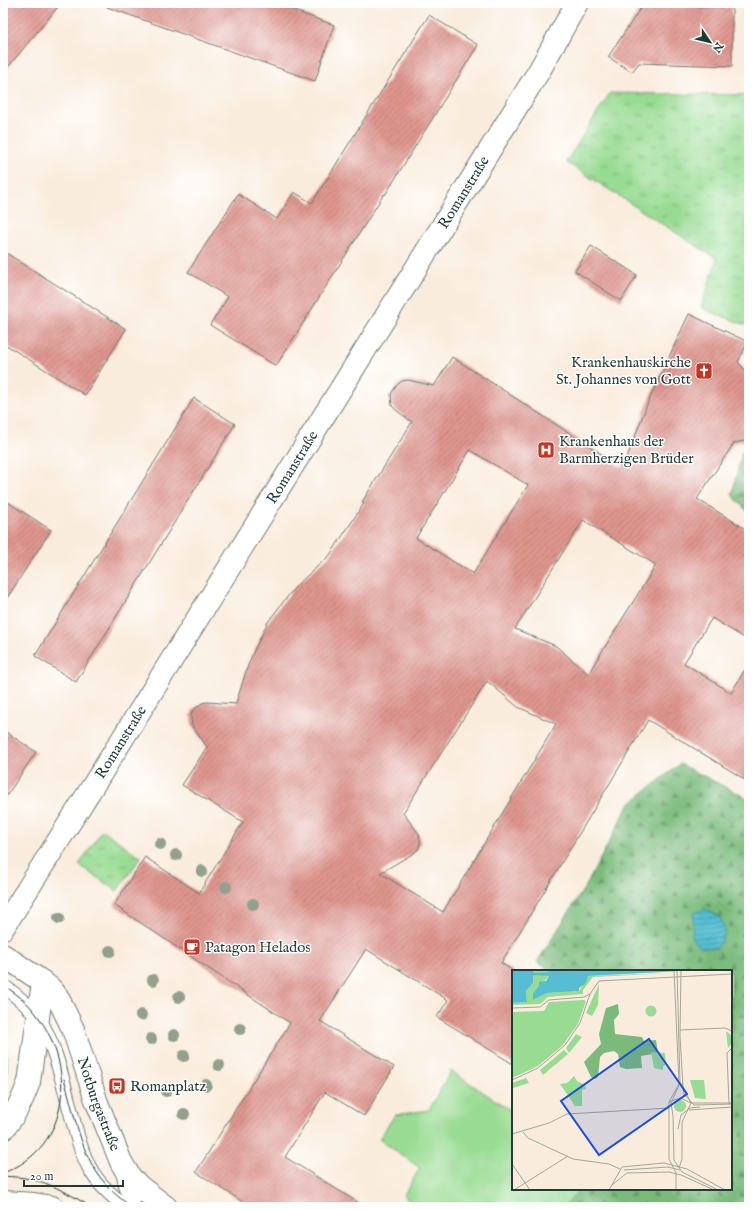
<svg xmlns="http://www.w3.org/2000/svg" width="752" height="1210" font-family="'IM FELL English',serif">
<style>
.grass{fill:url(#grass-tufts);stroke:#5c8c63}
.forest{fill:url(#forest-firs);stroke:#4c7c58}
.garden{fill:#98db92;stroke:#5c8c63}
.water{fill:url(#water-rules);stroke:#3a7e83}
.building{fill:url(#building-hatch);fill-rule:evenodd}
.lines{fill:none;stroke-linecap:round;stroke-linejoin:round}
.lane-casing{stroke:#6b7a6f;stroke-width:16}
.street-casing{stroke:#6b7a6f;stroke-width:24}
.secondary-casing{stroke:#6b7a6f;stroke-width:24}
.primary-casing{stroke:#6b7a6f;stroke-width:24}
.lane{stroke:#fff;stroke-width:14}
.street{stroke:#fff;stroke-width:22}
.secondary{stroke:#fff;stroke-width:22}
.primary{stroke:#fff;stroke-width:22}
.tram{stroke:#1f3d34;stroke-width:1}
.tree{fill:#92a18d}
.labels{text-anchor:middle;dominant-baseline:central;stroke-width:3;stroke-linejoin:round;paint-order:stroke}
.street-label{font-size:15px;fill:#1f3d34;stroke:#fff}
.poi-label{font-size:15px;fill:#1f3d34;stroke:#fff;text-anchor:start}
.inset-road{fill:none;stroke:#a2a699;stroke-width:1}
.view{fill:#1d4ed8;fill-opacity:0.15;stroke:#1d4ed8;stroke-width:2}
.inset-edge{fill:none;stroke:#1f3d34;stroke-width:2}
</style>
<defs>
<pattern id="grass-tufts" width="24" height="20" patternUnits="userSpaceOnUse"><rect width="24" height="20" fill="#98db92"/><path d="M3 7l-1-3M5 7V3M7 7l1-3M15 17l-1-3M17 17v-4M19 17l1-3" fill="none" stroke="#7bb378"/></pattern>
<pattern id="forest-firs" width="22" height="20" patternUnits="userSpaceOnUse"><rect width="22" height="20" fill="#7abb7c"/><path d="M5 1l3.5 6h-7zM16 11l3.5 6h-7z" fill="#639966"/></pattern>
<pattern id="water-rules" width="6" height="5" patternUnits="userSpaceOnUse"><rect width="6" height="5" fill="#55bed2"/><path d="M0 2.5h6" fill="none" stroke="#469cab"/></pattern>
<pattern id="building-hatch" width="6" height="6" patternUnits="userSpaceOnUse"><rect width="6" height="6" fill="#df958e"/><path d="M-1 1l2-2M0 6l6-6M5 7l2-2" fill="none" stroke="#b47b75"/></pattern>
</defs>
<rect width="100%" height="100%" fill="#fff"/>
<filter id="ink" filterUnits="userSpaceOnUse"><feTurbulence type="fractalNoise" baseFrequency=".025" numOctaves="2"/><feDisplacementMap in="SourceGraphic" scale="8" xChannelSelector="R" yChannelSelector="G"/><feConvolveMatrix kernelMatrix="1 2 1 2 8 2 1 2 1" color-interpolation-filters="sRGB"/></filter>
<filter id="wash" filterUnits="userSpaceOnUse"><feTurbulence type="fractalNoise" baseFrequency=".012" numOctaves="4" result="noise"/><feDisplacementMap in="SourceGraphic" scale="16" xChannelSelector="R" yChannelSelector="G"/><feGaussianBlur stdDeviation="0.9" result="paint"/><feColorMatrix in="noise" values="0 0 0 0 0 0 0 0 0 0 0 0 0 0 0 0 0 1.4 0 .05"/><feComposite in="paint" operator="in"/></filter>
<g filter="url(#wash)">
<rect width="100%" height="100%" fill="#f9ecdc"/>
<path class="grass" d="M 610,93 L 749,95 L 749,324 L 745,325 L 701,308 L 717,259 L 566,162 Z
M 102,830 L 141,857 L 117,891 L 79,865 Z
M 3,1039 C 9,1057 9,1071 3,1089 Z"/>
<path class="forest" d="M 749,449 L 749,513 L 732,495 L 742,452 Z
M 680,764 L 749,799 L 749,1195 L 741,1207 L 571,1207 L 567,1205 L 580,1189 L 731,1189 L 731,971 L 551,971 L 537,962 L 587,884 L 629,804 Z"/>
<path class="garden" d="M 451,1071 L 513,1112 L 513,1189 L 580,1189 L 565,1207 L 420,1207 L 403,1196 L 420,1168 L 379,1139 L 395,1115 L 429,1110 Z"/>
<path class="water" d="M 706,909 L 720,917 L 726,932 L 717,948 L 700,947 L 692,937 L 694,913 Z"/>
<g id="blocks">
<path class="building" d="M 3,3 L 61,3 L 3,73 Z
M 108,3 L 272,3 L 334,25 L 315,81 L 107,7 Z
M 642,6 L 732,7 L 732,66 L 639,63 L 632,72 L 608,57 Z
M 429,15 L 478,45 L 385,195 L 384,194 L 276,366 L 210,325 L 228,297 L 188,272 L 238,194 L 277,219 L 294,192 L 312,203 Z
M 591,246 L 637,275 L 621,301 L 575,271 Z
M 3,251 L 126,329 L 85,395 L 3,343 Z
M 689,314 L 748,342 L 738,362 L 749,375 L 749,440 L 734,443 L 697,499 L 749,531 L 749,641 L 712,618 L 684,663 L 731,693 L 749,663 L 749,782 L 648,720 L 501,963 L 513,971 L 513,1064 L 437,1017 L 448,1000 L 366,949 L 320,1021 L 394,1067 L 364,1116 L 325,1092 L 285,1157 L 365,1207 L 251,1207 L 196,1172 L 290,1023 L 114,905 L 145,857 L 199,893 L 243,822 L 182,785 L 207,747 L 192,726 L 191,715 L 193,710 L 202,703 L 207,702 L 236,704 L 246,671 L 252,655 L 268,622 L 283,602 L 297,585 L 330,555 L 364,503 L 362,502 L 412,422 L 396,410 L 392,406 L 391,394 L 397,385 L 402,381 L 408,380 L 434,386 L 452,357 L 623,468 L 648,402 ZM 470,450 L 528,485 L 473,574 L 416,538 ZM 583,520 L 656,565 L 588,674 L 556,646 L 515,629 ZM 487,681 L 518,707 L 556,724 L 443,912 L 380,873 L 414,853 L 418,849 L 420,844 L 420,839 L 419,834 L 403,813 Z
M 194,398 L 235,424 L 76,682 L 35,656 Z
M 3,499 L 51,530 L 3,604 Z
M 3,730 L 36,752 L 3,801 Z"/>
</g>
</g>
<g filter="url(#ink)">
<use href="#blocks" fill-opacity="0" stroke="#6b7a6f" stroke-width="1"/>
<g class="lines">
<g class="lane-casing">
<path id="lane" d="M 3,986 C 16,995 28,1004 37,1017 C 56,1043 65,1092 74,1124 C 77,1136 83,1156 89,1167 C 98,1184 111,1195 126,1207
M 123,1171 L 126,1186 L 134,1207"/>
</g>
<g class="street-casing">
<g id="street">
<path id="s1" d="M 3,928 L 103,770 L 539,71 L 577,3"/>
</g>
</g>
<g class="secondary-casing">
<path id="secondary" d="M 3,1129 C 16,1115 23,1099 29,1082 L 43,982"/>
</g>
<g class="primary-casing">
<g id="primary">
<path id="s2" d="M 3,955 L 37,978 L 50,988 L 57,996 L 73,1029 L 96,1100 L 121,1162 L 130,1177 L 140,1187 L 166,1207"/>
<path d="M 3,1202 L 34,1204 L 52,1207"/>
</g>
</g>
<use href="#lane" class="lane"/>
<use href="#street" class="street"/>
<use href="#secondary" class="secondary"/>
<use href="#primary" class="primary"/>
<path class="tram" d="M 3,985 C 14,992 25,1000 33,1010 C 77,1063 73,1147 3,1173
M 64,1079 C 75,1114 80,1154 104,1182 C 111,1192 122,1199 131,1207
M 3,1176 C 13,1177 24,1177 34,1180 C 55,1185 73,1196 91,1207"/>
</g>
<g class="tree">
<circle cx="160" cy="844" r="6"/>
<circle cx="176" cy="855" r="6"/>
<circle cx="202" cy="871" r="6"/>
<circle cx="226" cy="887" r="6"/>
<circle cx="253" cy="904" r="6"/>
<circle cx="59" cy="918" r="6"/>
<circle cx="110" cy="951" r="6"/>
<circle cx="153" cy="980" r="6"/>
<circle cx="179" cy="997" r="6"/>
<circle cx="141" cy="1015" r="6"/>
<circle cx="240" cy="1029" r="6"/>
<circle cx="174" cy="1035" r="6"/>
<circle cx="151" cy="1039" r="6"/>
<circle cx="184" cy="1056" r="6"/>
<circle cx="219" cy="1065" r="6"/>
<circle cx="206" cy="1085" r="6"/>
<circle cx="166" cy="1091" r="6"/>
<circle cx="184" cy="1114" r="6"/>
</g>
</g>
<defs>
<g id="church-square" transform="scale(0.9)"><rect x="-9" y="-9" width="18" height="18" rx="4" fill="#c8321e" stroke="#fff"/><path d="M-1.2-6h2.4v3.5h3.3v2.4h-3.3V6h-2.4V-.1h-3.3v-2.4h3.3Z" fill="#fff"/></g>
<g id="hospital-square" transform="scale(0.9)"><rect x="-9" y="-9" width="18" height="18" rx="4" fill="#c8321e" stroke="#fff"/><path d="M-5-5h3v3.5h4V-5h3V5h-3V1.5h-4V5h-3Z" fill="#fff"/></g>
<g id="cafe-square" transform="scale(0.9)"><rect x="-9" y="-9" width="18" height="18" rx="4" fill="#c8321e" stroke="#fff"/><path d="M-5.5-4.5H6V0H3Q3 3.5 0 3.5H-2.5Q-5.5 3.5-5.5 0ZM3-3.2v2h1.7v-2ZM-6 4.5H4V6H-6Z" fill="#fff"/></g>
<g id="bus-square" transform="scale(0.9)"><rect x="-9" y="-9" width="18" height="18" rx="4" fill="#c8321e" stroke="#fff"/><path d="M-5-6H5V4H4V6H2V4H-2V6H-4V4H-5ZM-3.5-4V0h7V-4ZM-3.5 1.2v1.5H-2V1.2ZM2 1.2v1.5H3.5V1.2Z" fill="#fff"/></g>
</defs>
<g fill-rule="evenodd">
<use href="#church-square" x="704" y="371"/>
<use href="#hospital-square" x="546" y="450"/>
<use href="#cafe-square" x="192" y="947"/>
<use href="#bus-square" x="117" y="1086"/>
</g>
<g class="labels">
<g class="street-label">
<text stroke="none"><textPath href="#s1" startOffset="868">Romanstraße</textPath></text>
<text stroke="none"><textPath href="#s1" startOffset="544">Romanstraße</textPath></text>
<text stroke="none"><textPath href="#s1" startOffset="220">Romanstraße</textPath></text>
<text stroke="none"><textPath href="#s2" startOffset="184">Notburgastraße</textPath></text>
</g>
<g class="poi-label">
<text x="691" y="362" text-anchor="end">Krankenhauskirche<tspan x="691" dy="17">St. Johannes von Gott</tspan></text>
<text x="559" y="441">Krankenhaus der<tspan x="559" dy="17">Barmherzigen Brüder</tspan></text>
<text x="205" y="947">Patagon Helados</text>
<text x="130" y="1086">Romanplatz</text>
</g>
</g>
<g transform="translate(512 970)">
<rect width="220" height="220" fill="#f9ecdc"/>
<path d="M 20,0 L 37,0 L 36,2 L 24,4 L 37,6 L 21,23 L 21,30 L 35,23 L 67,21 L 76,6 L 159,3 L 81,7 L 71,20 L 71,24 L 36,27 L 28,34 L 0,35 L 0,33 L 15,32 L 14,21 L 21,13 ZM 87,14 L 86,35 L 80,46 L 74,43 ZM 72,30 L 74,31 L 66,54 L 50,76 L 26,96 L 0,108 L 0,42 L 32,41 L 37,32 ZM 214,61 L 220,66 L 220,73 L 216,78 ZM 64,64 L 70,67 L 57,83 L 54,78 ZM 52,80 L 56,84 L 31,105 L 28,100 ZM 62,106 L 65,111 L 73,115 L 74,119 L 70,120 L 70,136 L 63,136 L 48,114 L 55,113 ZM 14,108 L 17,113 L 1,118 L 0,113 ZM162 136a6 6 0 1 1 12 0a6 6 0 1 1-12 0Z" fill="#98db92"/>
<path d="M 106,34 L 107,44 L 102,50 L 103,64 L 130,67 L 132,71 L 144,70 L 146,83 L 129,86 L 130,98 L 114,99 L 108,97 L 106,84 L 102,81 L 92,83 L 88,87 L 86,107 L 83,109 L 79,107 L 72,92 L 89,74 L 87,64 L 94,38 Z" fill="#7abb7c"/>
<path d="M 178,110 L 192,110 L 194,129 L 183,128 Z" fill="#98db92"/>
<path d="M133.5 41a5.5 5.5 0 1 1 11 0a5.5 5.5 0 1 1-11 0ZM 139,82 L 153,83 L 154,95 L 151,96 L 151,100 L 142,98 Z" fill="#98db92"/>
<path d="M 0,0 L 20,0 L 22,3 L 36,2 L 37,0 L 188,0 L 76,6 L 74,13 L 67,18 L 67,21 L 35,23 L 21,30 L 21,23 L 27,16 L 27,12 L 34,11 L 37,6 L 21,5 L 21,13 L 14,21 L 15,32 L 0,33 Z" fill="#55bed2"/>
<path class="inset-road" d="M 162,0 L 167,114 L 157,132 L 157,189 L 164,203M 165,0 L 168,113 L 159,133 L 161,146 L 162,190 L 170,202 L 206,220M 169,0 L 168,66 L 171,117 L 179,133M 0,38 L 28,37 L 37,30 L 72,27 L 78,24M 168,60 L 213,58 L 220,61M 0,110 L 26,98 L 53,75 L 68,53 L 78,24 L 87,11 L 220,4M 170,113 L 172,124 L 182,135 L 220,134M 157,132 L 168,128 L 179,133M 179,133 L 220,133M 217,134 L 215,83 L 220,78M 177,140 L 220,137M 166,159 L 169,145 L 178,138 L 188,137M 11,162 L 16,168 L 61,189 L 97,194 L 108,199M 0,164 L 37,153 L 55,144 L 157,138M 0,194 L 18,220M 167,198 L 170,189 L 170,152 L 179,133M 112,200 L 156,197 L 168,200M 100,215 L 115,203 L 157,202 L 169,205 L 202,220M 2,220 L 56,186M 97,220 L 110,197 L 152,193 L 175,199 L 213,220M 164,220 L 164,203"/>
<path class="view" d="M 137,69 L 175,124 L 87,185 L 49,131 Z"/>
<rect width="220" height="220" class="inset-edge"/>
</g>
<rect width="752" height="1210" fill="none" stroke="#fff" stroke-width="16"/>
<g transform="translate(710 42) rotate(125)" stroke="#ffffff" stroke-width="3" paint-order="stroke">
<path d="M0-3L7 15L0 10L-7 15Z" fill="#1f3d34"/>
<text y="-6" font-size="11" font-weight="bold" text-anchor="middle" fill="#1f3d34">N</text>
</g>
<path d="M24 1180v6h99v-6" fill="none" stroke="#1f3d34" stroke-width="2"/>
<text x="30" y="1180" font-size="12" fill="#1f3d34" stroke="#ffffff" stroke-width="3" paint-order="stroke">20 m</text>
</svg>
